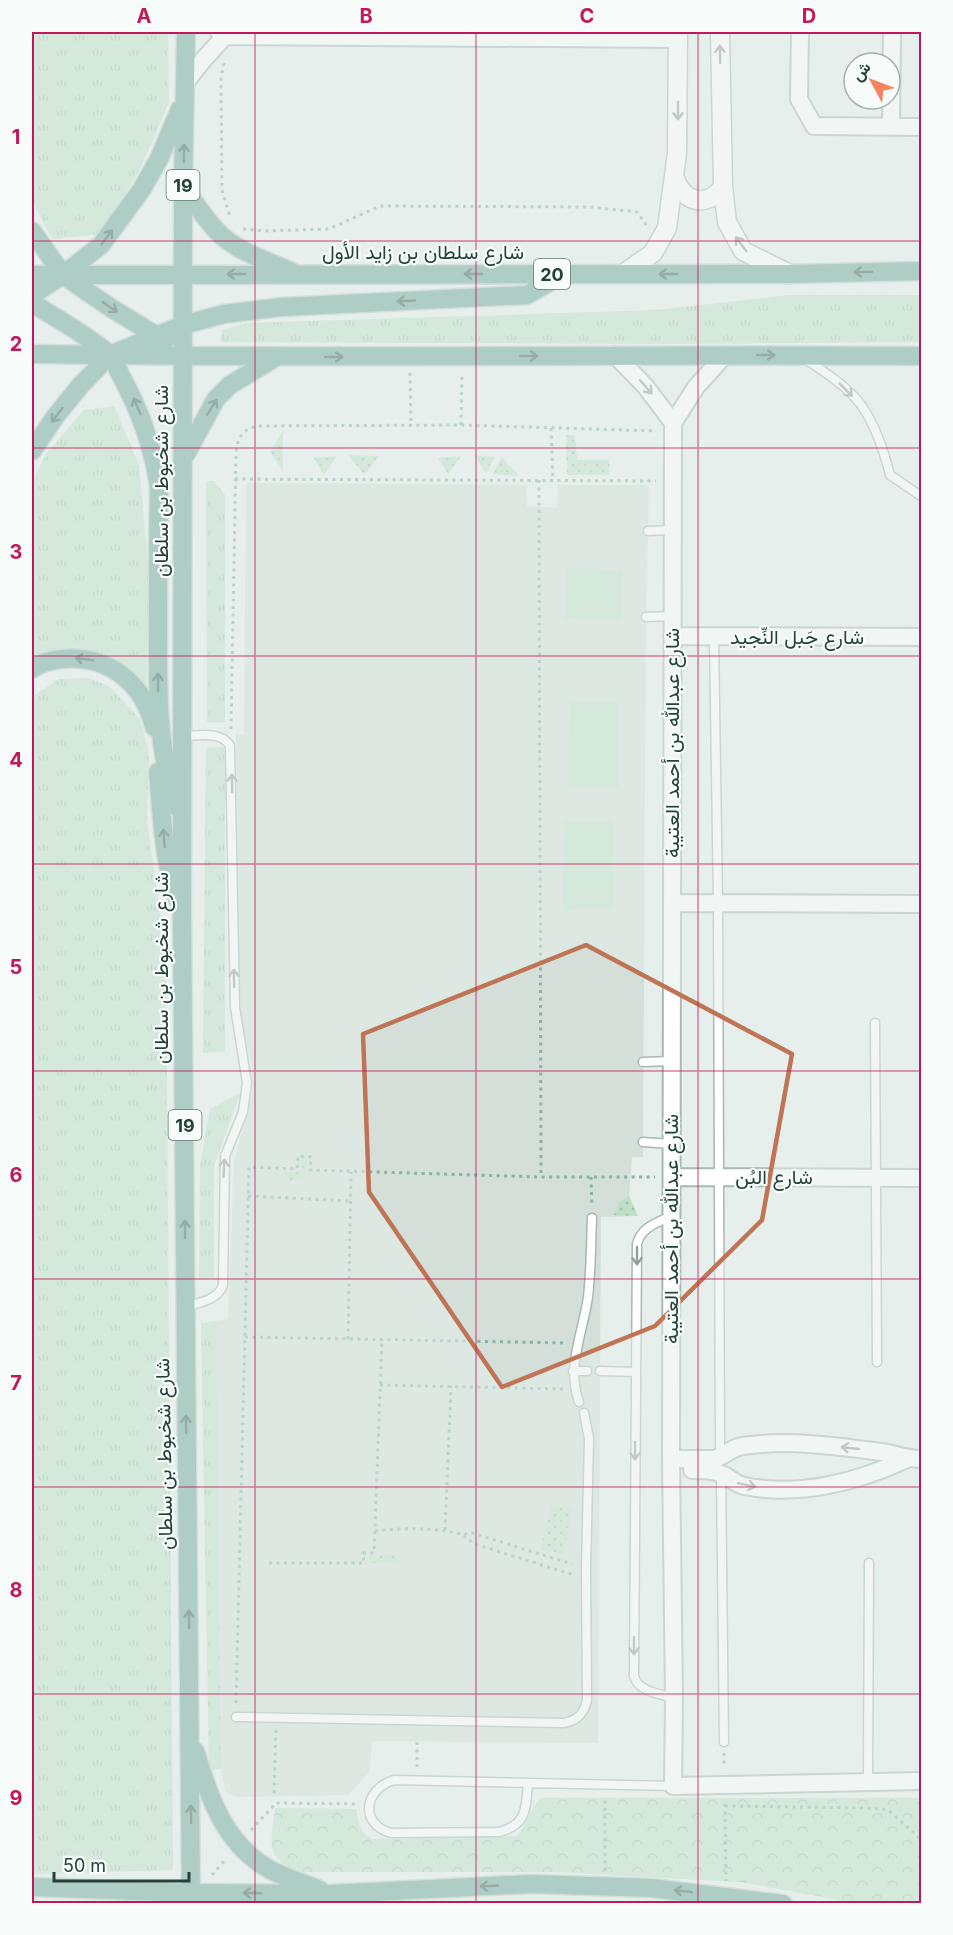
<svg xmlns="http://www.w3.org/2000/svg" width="953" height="1935" font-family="Inter,Vazirmatn,sans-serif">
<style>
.built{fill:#d4dfda}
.grass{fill:url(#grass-tufts)}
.forest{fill:url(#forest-crowns)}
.garden{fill:url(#garden-dots)}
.pitch{fill:#bfe0c8}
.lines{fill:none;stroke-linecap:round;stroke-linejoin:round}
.service-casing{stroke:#a8b8b2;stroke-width:11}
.minor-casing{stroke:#a8b8b2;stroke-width:20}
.tertiary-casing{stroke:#a8b8b2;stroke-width:21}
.primary-casing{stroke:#c2cac8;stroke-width:21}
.path{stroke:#86b3a5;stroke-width:3;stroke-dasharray:3 4.5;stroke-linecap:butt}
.service{stroke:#fff;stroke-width:8}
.minor{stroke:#fff;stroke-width:16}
.tertiary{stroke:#fff;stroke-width:18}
.primary{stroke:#6aa596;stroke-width:18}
.oneway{stroke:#92a09c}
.oneway2{stroke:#365b51}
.marked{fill:none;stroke:#c07456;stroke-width:4.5;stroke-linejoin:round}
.grid{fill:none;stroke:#c2185b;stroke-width:1.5;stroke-opacity:0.55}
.labels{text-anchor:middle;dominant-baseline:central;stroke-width:4.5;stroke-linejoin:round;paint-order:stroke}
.shield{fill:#f7fbf9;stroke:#637a73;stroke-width:1.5}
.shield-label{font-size:18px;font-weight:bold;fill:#24423a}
.street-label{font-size:20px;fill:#24423a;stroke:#f7fbf9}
.neatline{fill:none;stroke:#c2185b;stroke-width:2}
.grid-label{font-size:20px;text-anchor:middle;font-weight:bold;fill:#c2185b}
</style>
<defs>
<pattern id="grass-tufts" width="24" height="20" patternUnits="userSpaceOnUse" patternTransform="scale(1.5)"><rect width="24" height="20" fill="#bfe0c8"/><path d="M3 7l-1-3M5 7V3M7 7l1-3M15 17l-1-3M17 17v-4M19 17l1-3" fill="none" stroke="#a4c1ad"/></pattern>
<pattern id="forest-crowns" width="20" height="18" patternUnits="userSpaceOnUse" patternTransform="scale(1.5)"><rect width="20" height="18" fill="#bfe0c8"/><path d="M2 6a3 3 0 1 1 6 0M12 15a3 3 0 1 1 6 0" fill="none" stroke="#a4c1ad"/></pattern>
<pattern id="garden-dots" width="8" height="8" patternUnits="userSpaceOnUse" patternTransform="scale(1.5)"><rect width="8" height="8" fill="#bfe0c8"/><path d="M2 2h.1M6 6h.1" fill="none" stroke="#a4c1ad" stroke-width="1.8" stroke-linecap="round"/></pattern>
</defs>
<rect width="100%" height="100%" fill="#e6efeb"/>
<path class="built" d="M 246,483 L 526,485 L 527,506 L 557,508 L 558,485 L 649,485 L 646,617 L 643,1157 L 632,1157 L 629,1196 L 638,1216 L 601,1217 L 598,1743 L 372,1741 L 370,1771 L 349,1795 L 237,1797 L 228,1794 L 225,1790 L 221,1769 L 216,1321 L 228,1319 L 234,1161 L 253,1092 L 252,1067 L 241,1023 L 239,1006 L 236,734 L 244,735 Z"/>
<path class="grass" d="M 32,32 L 168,32 L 169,102 L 141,167 L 101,234 L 52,239 L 32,201 Z
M 790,295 L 921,295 L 921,342 L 669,344 L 220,342 L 222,330 L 248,323 L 656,310 Z
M 114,406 L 139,465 L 149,575 L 146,691 L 114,665 L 76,649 L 32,661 L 32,482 L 46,454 L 84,410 Z
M 206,481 L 214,481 L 225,495 L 225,722 L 207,722 Z
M 88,678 L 109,686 L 140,719 L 149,753 L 147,821 L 166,954 L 173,1870 L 32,1874 L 32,697 L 59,679 Z
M 225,747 L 225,1051 L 203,1053 L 206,748 Z
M 240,1093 L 214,1166 L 214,1278 L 199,1280 L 200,1165 L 210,1109 Z
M 216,1321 L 221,1769 L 209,1770 L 201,1323 Z"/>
<path class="forest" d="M 541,1798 L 921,1798 L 921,1903 L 855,1903 L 740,1882 L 556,1872 L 303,1872 C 263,1860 271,1843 275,1808 L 356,1809 C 359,1823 359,1832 372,1839 L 518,1836 L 533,1808 Z"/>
<path class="garden" d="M 283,431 L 283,471 L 270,452 Z
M 566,435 L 575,435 L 577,460 L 609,460 L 610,475 L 567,475 Z
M 349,455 L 379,456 L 364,475 Z
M 474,455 L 495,457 L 486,473 Z
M 337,456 L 324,475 L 314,458 Z
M 461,456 L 448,474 L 438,458 Z
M 502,457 L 519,476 L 493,474 Z
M 302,1159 L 307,1160 L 306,1173 L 301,1180 L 290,1181 L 285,1173 L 301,1172 Z
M 629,1196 L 638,1216 L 614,1215 L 619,1202 Z
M 552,1504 L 572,1508 L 564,1554 L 540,1549 Z
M 369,1555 L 396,1555 L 396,1562 L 370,1563 Z"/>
<path class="pitch" d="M 567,570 L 623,571 L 621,620 L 565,619 Z
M 569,701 L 618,701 L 618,788 L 568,788 Z
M 564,821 L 613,821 L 613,908 L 563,909 Z"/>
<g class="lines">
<g class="service-casing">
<path id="service" d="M 805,359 C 825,372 848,387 862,406 C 876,427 884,451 890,475 L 921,496
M 648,531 L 673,530
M 646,617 L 673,616
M 714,637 L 718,903 L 720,1457
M 183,736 C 198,736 221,730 230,746 L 235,1007 L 247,1083 L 243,1112 L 225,1156 L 223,1285 C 218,1300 199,1303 186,1306
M 875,1023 L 877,1362
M 643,1062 L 672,1061
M 643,1142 L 671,1144
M 671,1216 C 657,1223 641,1227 637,1244 L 634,1676 C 638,1692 661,1694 674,1698
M 573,1371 L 587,1371
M 600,1371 L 636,1372
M 579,1402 C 566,1366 583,1333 588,1297 C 591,1271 591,1244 592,1218
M 721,1473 L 724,1742
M 236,1717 L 563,1723 C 577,1721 584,1714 587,1700 L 586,1568 L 589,1439 L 584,1413
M 868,1782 L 869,1563
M 528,1783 C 526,1808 527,1825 499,1832 L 391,1833 C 359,1824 364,1789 394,1780 L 673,1786"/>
</g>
<g class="minor-casing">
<path id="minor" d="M 219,32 L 225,36 L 678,39
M 800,32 L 799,99 L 814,126 L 922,127
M 185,83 L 204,59 L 225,36
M 891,127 L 892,32
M 615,355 L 646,387 L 673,423
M 725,355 L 696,387 L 673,423 L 671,1459 L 674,1698 L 673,1786 L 922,1781
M 672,636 L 922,637
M 672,903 L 922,904
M 672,1177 L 922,1178
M 671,1459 L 714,1459 C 725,1456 732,1447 743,1446 C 788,1439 836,1446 881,1452 C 896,1454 905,1459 922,1459
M 692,1470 C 704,1470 713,1470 724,1475 C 731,1479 736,1484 744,1486 C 799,1497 858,1482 907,1459"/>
</g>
<g class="tertiary-casing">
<path id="tertiary" d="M 720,32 L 723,187 L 727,222 L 743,251 L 790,274
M 675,179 C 684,203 707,208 723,187
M 623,274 L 653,253 L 667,228 L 677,153 L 678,32"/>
</g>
<g class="primary-casing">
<path id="primary" d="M 186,32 L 183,187 L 182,915 L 191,1904
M 183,187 C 195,202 208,224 222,236 C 240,252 267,261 290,271
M 32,231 L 63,275 L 111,308 L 165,341
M 32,275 L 790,274 L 922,271
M 32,295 L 63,275 L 101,245 L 142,189 L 159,159 L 180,109
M 32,303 C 56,318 87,335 109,354 C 114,359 117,367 120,374 C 140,410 153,446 159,487 C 158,534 158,581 158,628 C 158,688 156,751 178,808
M 32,354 C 328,359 625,354 922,356
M 32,451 L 55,417 L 80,386 L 110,355 L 183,325 L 224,314 L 282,307 L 527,295 L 562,275
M 186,454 L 216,399 L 230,385 L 276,357
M 32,669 C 40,663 52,660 62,659 C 107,654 144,683 154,727
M 158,772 C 162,815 163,858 177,899
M 195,1751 C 210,1798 223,1841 267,1868 C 283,1877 303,1883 320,1890
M 32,1887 L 192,1893 L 330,1894 L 532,1884 L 651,1888 L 783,1904"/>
</g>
<path class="path" d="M 224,63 L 221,78 L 222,190 L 230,217
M 243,229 L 264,231 L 329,229 L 380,206 L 590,207 L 637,212 L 647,226
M 410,373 L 411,425
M 461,425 L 462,373
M 551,428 L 553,480
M 235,479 L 656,481
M 539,480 L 541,1177
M 231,729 L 236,454 C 237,439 242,429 258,426 L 461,425 L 656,431
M 591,1177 L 592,1207
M 248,1196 L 350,1201
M 245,1337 L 567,1343
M 348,1339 L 351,1172
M 380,1385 L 564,1389
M 445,1530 L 451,1386
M 375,1531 C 405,1528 434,1527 464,1535 L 467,1533 L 472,1533 L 572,1564
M 464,1535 L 466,1538 L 475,1544 L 574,1575
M 269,1563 L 364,1563 L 363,1553 L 374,1553 L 382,1340
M 236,1703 L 249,1167 L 297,1169 L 298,1156 L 311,1157 L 310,1170 L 541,1177 L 655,1177
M 417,1742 L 417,1767
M 724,1753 L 724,1767
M 274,1793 L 276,1729
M 725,1804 L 726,1881
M 725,1806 L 873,1808 L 888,1810 L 922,1840
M 251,1830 L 276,1803 L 356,1804
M 605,1871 L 605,1796
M 212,1875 L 227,1858"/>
<use href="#service" class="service"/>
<use href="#minor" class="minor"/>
<use href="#tertiary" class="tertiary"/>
<use href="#primary" class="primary"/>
</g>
<defs><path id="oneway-shaft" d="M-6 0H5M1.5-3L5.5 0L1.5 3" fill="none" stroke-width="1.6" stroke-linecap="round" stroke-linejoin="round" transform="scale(1.5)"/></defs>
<g class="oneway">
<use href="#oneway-shaft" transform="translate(720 54) rotate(-91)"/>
<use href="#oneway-shaft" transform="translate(678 111) rotate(90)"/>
<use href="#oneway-shaft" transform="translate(741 244) rotate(-127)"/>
<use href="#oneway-shaft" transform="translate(646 387) rotate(49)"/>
<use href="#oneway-shaft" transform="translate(846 390) rotate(45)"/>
<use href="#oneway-shaft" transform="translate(232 783) rotate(-91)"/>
<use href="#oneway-shaft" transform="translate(234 978) rotate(-91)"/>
<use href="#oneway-shaft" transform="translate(224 1168) rotate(-87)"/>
<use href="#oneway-shaft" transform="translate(637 1256) rotate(90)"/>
<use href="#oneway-shaft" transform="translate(850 1448) rotate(-174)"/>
<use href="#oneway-shaft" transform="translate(635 1451) rotate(90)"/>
<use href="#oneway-shaft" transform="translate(747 1485) rotate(12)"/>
<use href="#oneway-shaft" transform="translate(634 1646) rotate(90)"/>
</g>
<g class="oneway2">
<use href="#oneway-shaft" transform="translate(184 153) rotate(-89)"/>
<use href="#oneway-shaft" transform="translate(107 237) rotate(-53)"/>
<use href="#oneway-shaft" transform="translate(863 272) rotate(179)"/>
<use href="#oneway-shaft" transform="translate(236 274) rotate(180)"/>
<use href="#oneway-shaft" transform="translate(473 274) rotate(-180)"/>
<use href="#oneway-shaft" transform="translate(668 274) rotate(-180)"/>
<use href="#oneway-shaft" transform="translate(406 301) rotate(177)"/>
<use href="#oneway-shaft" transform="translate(110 307) rotate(34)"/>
<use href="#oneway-shaft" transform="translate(766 355)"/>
<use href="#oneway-shaft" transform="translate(529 356)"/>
<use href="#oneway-shaft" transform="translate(334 357)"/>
<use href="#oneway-shaft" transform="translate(137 406) rotate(-113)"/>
<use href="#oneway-shaft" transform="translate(212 407) rotate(-58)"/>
<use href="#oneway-shaft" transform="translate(57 415) rotate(128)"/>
<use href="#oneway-shaft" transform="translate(84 659) rotate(-172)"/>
<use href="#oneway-shaft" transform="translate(158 682) rotate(-90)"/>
<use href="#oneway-shaft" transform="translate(164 838) rotate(-94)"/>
<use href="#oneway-shaft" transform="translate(185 1229) rotate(-90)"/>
<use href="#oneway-shaft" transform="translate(186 1424) rotate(-91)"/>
<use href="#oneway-shaft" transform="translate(189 1619) rotate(-91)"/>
<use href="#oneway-shaft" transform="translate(191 1814) rotate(-91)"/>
<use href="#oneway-shaft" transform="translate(489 1886) rotate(177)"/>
<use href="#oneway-shaft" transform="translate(683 1891) rotate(-173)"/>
<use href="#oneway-shaft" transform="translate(252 1893) rotate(-179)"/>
</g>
<path d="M0 0H953V1935H0ZM 586,945 L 792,1054 L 762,1220 L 655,1326 L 502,1387 L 369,1192 L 363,1034 Z" fill="#e6efeb" fill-opacity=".55" fill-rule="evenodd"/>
<path class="marked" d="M 586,945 L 792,1054 L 762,1220 L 655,1326 L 502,1387 L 369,1192 L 363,1034 Z"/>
<path class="grid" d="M 255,32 L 255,1904M 476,32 L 476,1904M 698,32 L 698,1904M 32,241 L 922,241M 32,448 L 922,448M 32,656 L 922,656M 32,864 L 922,864M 32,1071 L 922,1071M 32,1279 L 922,1279M 32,1487 L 922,1487M 32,1694 L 922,1694"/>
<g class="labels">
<g class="shield">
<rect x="166.5" y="170" width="33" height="30" rx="4.5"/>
<rect x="534" y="259" width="36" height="30" rx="4.5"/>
<rect x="168.5" y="1110" width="33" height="30" rx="4.5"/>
</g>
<g class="shield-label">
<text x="183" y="185">19</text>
<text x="552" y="274">20</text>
<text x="185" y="1125">19</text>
</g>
<g class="street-label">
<text x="423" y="252">شارع سلطان بن زايد الأول</text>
<text transform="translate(161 481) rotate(-90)">شارع شخبوط بن سلطان</text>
<text x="797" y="637">شارع جَبل النِّجيد</text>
<text transform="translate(672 743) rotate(-90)">شارع عبدالله بن أحمد العتيبة</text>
<text transform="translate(161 968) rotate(-90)">شارع شخبوط بن سلطان</text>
<text x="774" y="1177">شارع البُن</text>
<text transform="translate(671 1229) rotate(-90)">شارع عبدالله بن أحمد العتيبة</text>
<text transform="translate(164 1454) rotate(-91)">شارع شخبوط بن سلطان</text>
</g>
</g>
<rect width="953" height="1935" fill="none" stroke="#f7fbf9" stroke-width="66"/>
<g transform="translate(872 81) rotate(311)"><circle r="28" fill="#f7fbf9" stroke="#a3b1ad" stroke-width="1.5"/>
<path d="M0-4.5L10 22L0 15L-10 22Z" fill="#f4845f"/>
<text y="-9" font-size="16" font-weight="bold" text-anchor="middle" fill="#24423a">ش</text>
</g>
<path d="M54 1872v9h135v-9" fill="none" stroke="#24423a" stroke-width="3"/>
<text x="63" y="1872" font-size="18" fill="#24423a" stroke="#f7fbf9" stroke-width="4.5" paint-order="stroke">50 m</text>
<rect x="33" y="33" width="887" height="1869" class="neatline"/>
<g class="grid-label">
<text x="144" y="23">A</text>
<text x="366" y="23">B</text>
<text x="587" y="23">C</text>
<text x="809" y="23">D</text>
<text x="16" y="144">1</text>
<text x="16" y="351">2</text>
<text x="16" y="559">3</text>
<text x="16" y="767">4</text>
<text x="16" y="974">5</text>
<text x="16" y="1182">6</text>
<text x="16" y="1390">7</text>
<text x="16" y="1597">8</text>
<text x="16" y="1805">9</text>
</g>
</svg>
